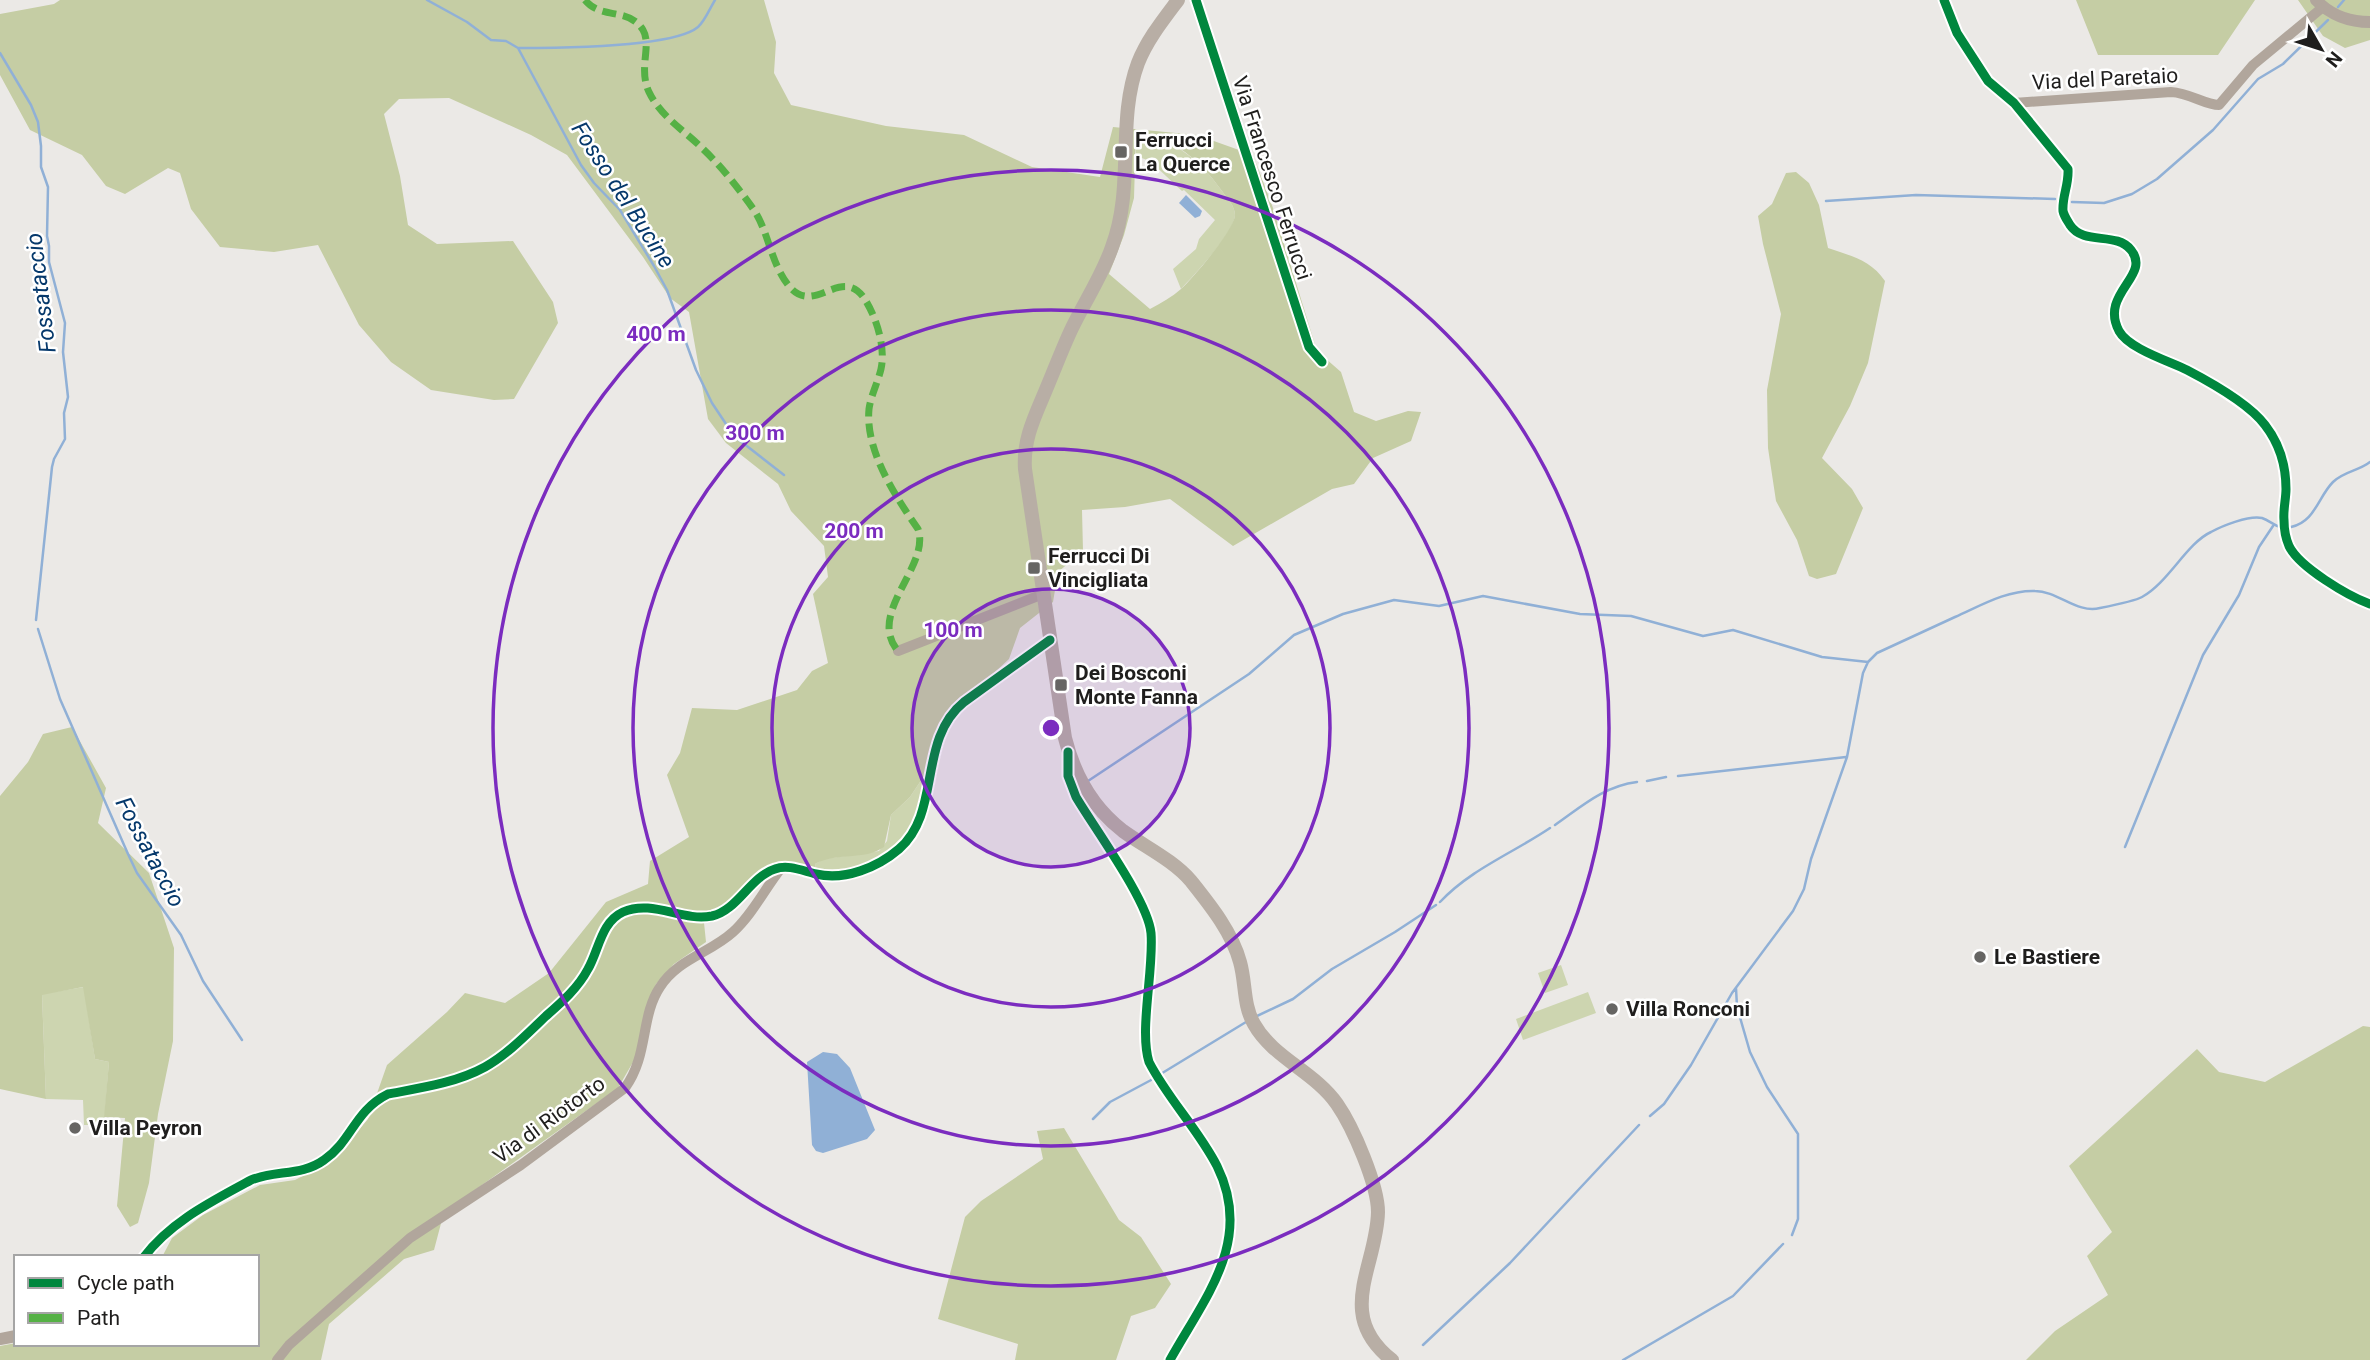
<svg xmlns="http://www.w3.org/2000/svg" width="2370" height="1360" font-family="Roboto,sans-serif">
<style>
.green{fill:#cdd5b0}
.forest{fill:#c5cda4;fill-rule:evenodd}
.water{fill:#90b0d6}
.lines{fill:none;stroke-linecap:round;stroke-linejoin:round}
.stream{stroke:#90b0d6;stroke-width:2.5}
.minor{stroke:#b1a69c;stroke-width:10}
.tertiary{stroke:#b1a69c;stroke-width:12}
.secondary{stroke:#b8aea5;stroke-width:14}
.quiet{stroke:#55b145;stroke-width:7;stroke-dasharray:14 7;stroke-linecap:butt}
.cycleway-casing{stroke:#fff;stroke-width:13}
.cycleway{stroke:#00873e;stroke-width:9}
.ring{fill:none;stroke:#7b2cbf;stroke-width:3.5}
.poi-dot{fill:#666563;stroke:#fff;stroke-width:2.5}
.labels{text-anchor:middle;dominant-baseline:central;stroke-width:5;stroke-linejoin:round;paint-order:stroke}
.street-label{font-size:21px;fill:#1f1e1d;stroke:#fff}
.poi-label{font-size:21px;font-weight:bold;fill:#1f1e1d;stroke:#fff;text-anchor:start}
.water-label{font-size:23px;font-style:italic;fill:#05386b;stroke:#fff}
.centre{fill:#7b2cbf;stroke:#fff;stroke-width:3.5}
.ring-label{font-size:21px;text-anchor:middle;font-weight:bold;fill:#7b2cbf;stroke:#fff;stroke-width:5;stroke-linejoin:round;paint-order:stroke}
</style>
<rect width="100%" height="100%" fill="#ebe9e6"/>
<path class="green" d="M 1135,131 C 1175,140 1199,159 1222,191 C 1227,198 1235,206 1235,215 C 1234,233 1194,275 1181,289 L 1173,269 L 1196,249 L 1199,239 L 1215,220 L 1184,190 L 1182,191 L 1150,161 L 1136,156 Z
M 926,773 L 918,812 L 903,841 L 868,863 L 835,872 L 816,869 L 815,864 L 824,859 L 879,851 L 887,841 L 891,815 L 910,797 Z
M 1561,965 L 1568,985 L 1545,993 L 1538,973 Z
M 84,987 L 95,1059 L 109,1062 L 104,1125 L 84,1125 L 83,1100 L 46,1099 L 42,994 Z
M 1588,992 L 1596,1013 L 1523,1040 L 1516,1019 Z"/>
<path class="forest" d="M 60,0 L 764,0 L 776,42 L 774,73 L 791,105 L 886,126 L 964,135 L 1032,167 L 1100,177 L 1113,127 L 1197,135 L 1253,155 L 1273,208 L 1317,351 L 1341,372 L 1354,412 L 1376,421 L 1408,411 L 1421,412 L 1411,441 L 1373,458 L 1354,484 L 1332,489 L 1233,546 L 1170,499 L 1125,507 L 1082,510 L 1083,551 L 1058,572 L 1053,602 L 1020,628 L 1009,659 L 952,712 L 926,773 L 910,797 L 891,815 L 884,847 C 864,861 836,852 815,864 L 816,869 L 771,865 L 761,869 L 721,908 L 703,913 L 706,942 L 674,964 L 656,984 L 636,1057 L 618,1088 L 444,1212 L 434,1250 L 404,1259 L 329,1324 L 321,1360 L 0,1360 L 0,1346 L 16,1343 L 257,1344 L 257,1257 L 162,1257 L 172,1238 L 203,1215 L 260,1185 L 295,1180 L 332,1161 L 368,1119 L 387,1065 L 447,1012 L 465,993 L 505,1003 L 549,973 L 606,902 L 648,884 L 650,861 L 689,837 L 667,775 L 680,753 L 692,708 L 737,710 L 797,690 L 812,671 L 828,663 L 813,594 L 828,577 L 824,546 L 791,511 L 778,484 L 726,443 L 708,419 L 689,312 L 670,298 L 643,257 L 567,155 L 531,135 L 449,98 L 399,99 L 384,114 L 400,176 L 408,225 L 437,244 L 513,241 L 553,302 L 558,323 L 514,399 L 494,400 L 431,390 L 391,362 L 359,325 L 318,245 L 274,252 L 220,247 L 191,209 L 180,173 L 168,168 L 125,194 L 106,186 L 82,155 L 30,130 L 0,75 L 0,14 L 54,4 ZM 1136,131 C 1175,139 1199,159 1222,191 C 1227,198 1235,206 1235,215 C 1234,230 1194,277 1181,289 C 1172,297 1161,303 1150,309 L 1109,274 L 1124,235 L 1134,198 Z
M 2076,0 L 2255,0 L 2218,55 L 2098,55 Z
M 2298,0 L 2370,0 L 2370,40 L 2345,48 L 2323,36 Z
M 1796,172 L 1809,183 L 1819,205 L 1828,248 C 1851,256 1871,260 1885,281 L 1868,363 L 1850,406 L 1822,458 L 1852,489 L 1863,508 L 1836,574 L 1817,579 L 1809,576 L 1797,540 L 1776,501 L 1768,448 L 1767,390 L 1781,314 L 1763,244 L 1758,216 L 1772,204 L 1786,173 Z
M 72,727 L 106,788 L 98,823 L 149,873 L 174,948 L 173,1041 L 158,1114 L 149,1183 L 138,1223 L 130,1227 L 117,1206 L 125,1118 L 104,1117 L 109,1062 L 95,1059 L 83,987 L 42,995 L 46,1099 L 0,1089 L 0,796 L 28,762 L 43,734 Z
M 2363,1026 L 2370,1027 L 2370,1360 L 2026,1360 L 2055,1331 L 2108,1295 L 2087,1256 L 2112,1232 L 2069,1166 L 2197,1049 L 2219,1072 L 2265,1082 Z
M 1064,1128 L 1119,1220 L 1141,1237 L 1171,1284 L 1155,1308 L 1131,1316 L 1116,1360 L 1015,1360 L 1018,1344 L 938,1319 L 965,1217 L 981,1201 L 1043,1159 L 1037,1131 Z"/>
<path class="water" d="M 1186,195 L 1202,211 L 1200,216 L 1195,218 L 1179,203 Z
M 823,1052 L 837,1054 L 850,1068 L 875,1130 L 867,1139 L 823,1153 L 816,1151 L 812,1145 L 807,1062 Z"/>
<g class="lines">
<path class="stream" d="M 427,0 L 467,22 L 491,40 L 506,41 L 518,48 L 581,165 L 594,183 L 620,210 L 654,266 L 667,290 L 696,370 L 712,403 L 734,436 L 784,475
M 2338,7 L 2344,0
M 518,48 C 552,48 673,48 698,27 C 705,21 710,8 715,0
M 0,53 L 31,105 L 38,122 L 41,146 L 41,167 L 48,187 L 47,236 L 49,246 L 49,262 L 65,323 L 63,352 L 68,397 L 64,413 L 65,439 L 54,459 L 52,467 L 36,620
M 1826,201 L 1916,195 L 2055,199
M 2072,202 L 2104,203 L 2132,194 L 2157,179 L 2213,130 L 2258,79 L 2283,64 L 2328,20
M 38,629 L 60,699 L 128,854 L 137,873 L 181,935 L 203,981 L 242,1040
M 1678,776 L 1846,757
M 1088,781 L 1249,674 L 1294,635 L 1343,614 L 1394,600 L 1439,606 L 1483,596 L 1580,614 L 1631,616 L 1703,636 L 1733,630 L 1822,657 L 1868,662
M 1647,781 L 1666,777
M 1555,825 C 1581,807 1604,786 1637,782
M 2125,847 L 2203,655 L 2239,595 L 2259,547 L 2273,526
M 1440,902 C 1471,869 1513,853 1550,828
M 1736,988 L 1737,1007 L 1750,1052 L 1767,1087 L 1798,1134 L 1798,1219 L 1792,1235
M 1255,1017 L 1293,999 L 1332,969 L 1395,932 L 1436,905
M 1159,1075 L 1246,1022
M 1650,1116 L 1664,1104 L 1691,1065 L 1732,993 L 1793,911 L 1804,889 L 1811,859 L 1847,757 L 1863,673 L 1868,662 L 1877,653 C 1903,641 1929,629 1955,617 C 1980,606 2006,590 2035,591 C 2058,591 2077,614 2100,608 C 2110,606 2135,601 2142,597 C 2168,583 2187,543 2211,532 C 2222,526 2249,515 2262,518 C 2273,522 2277,530 2291,527 C 2315,522 2318,497 2333,482 C 2344,471 2359,471 2370,462
M 1093,1119 L 1110,1102 L 1153,1079
M 1423,1345 L 1510,1263 L 1639,1125
M 1623,1360 L 1733,1296 L 1783,1244"/>
<path class="minor" d="M 1196,0 L 1309,347 L 1322,362
M 1944,0 L 1957,33 L 1988,81 L 2014,103 L 2068,169 C 2069,185 2062,196 2063,211 C 2064,216 2067,220 2070,225 C 2084,246 2116,231 2131,250 C 2152,276 2099,293 2119,331 C 2129,349 2169,361 2187,370 C 2210,382 2250,405 2265,425 C 2279,443 2286,466 2286,489 C 2286,499 2283,510 2284,520 C 2284,529 2286,539 2289,546 C 2299,567 2348,596 2370,604
M 2014,103 L 2171,92 C 2190,93 2205,105 2219,105 L 2253,65 L 2323,7
M 898,651 L 1043,594
M 1068,755 L 1068,776 L 1076,797 C 1095,829 1148,901 1151,933 C 1154,970 1139,1030 1149,1062 C 1168,1099 1198,1129 1217,1166 C 1254,1241 1205,1297 1170,1360
M 277,1360 L 289,1345 L 410,1238 L 521,1165 L 625,1088 C 649,1055 640,1017 660,987 C 678,959 710,953 733,932 C 753,914 765,888 782,867"/>
<path class="tertiary" d="M 2316,0 C 2330,15 2350,22 2370,22
M 144,1257 C 171,1221 213,1201 251,1180 C 276,1170 302,1176 324,1160 C 352,1141 354,1111 388,1094 C 420,1088 456,1083 485,1067 C 508,1054 527,1034 546,1016 C 562,1002 578,988 588,969 C 599,950 601,922 623,912 C 653,899 682,922 712,916 C 738,910 750,877 775,869 C 788,864 803,871 816,874 C 845,881 878,867 899,849 C 942,812 917,740 964,702 L 1050,640
M 0,1339 L 16,1336"/>
<path class="secondary" d="M 1178,0 C 1163,20 1147,40 1138,63 C 1116,122 1135,186 1112,247 C 1102,276 1085,301 1072,328 C 1062,349 1054,371 1045,392 C 1034,418 1023,440 1025,469 L 1065,738 C 1074,774 1093,808 1123,831 C 1145,847 1173,860 1191,881 C 1210,905 1232,932 1240,962 C 1246,983 1243,1005 1254,1024 C 1273,1058 1315,1072 1337,1104 C 1353,1127 1378,1185 1378,1212 C 1377,1266 1334,1315 1392,1360"/>
<path class="quiet" d="M 585,0 C 601,20 629,7 643,30 C 652,45 638,69 649,92 C 661,117 684,130 703,149 C 722,167 739,189 754,210 C 769,233 771,264 789,286 C 814,317 841,265 864,298 C 876,316 886,347 881,369 C 878,382 871,395 869,409 C 865,451 896,497 918,529 C 931,566 866,613 898,651"/>
<g class="cycleway-casing">
<path id="cycleway" d="M 1196,0 L 1309,347 L 1322,362
M 1944,0 L 1957,33 L 1988,81 L 2014,103 L 2068,169 C 2069,185 2062,196 2063,211 C 2064,216 2067,220 2070,225 C 2084,246 2116,231 2131,250 C 2152,276 2099,293 2119,331 C 2129,349 2169,361 2187,370 C 2210,382 2250,405 2265,425 C 2279,443 2286,466 2286,489 C 2286,499 2283,510 2284,520 C 2284,529 2286,539 2289,546 C 2299,567 2348,596 2370,604
M 1068,752 L 1068,776 L 1076,797 C 1095,829 1148,901 1151,933 C 1154,970 1139,1030 1149,1062 C 1168,1099 1198,1129 1217,1166 C 1254,1241 1205,1297 1170,1360
M 144,1257 C 171,1221 213,1201 251,1180 C 276,1170 302,1176 324,1160 C 352,1141 354,1111 388,1094 C 420,1088 456,1083 485,1067 C 508,1054 527,1034 546,1016 C 562,1002 578,988 588,969 C 599,950 601,922 623,912 C 653,899 682,922 712,916 C 738,910 750,877 775,869 C 788,864 803,871 816,874 C 845,881 878,867 899,849 C 942,812 917,740 964,702 L 1050,640"/>
</g>
<use href="#cycleway" class="cycleway"/>
</g>
<circle cx="1051" cy="728" r="139" fill="#7b2cbf" fill-opacity=".12"/>
<g class="ring">
<circle cx="1051" cy="728" r="139"/>
<circle cx="1051" cy="728" r="279"/>
<circle cx="1051" cy="728" r="418"/>
<circle cx="1051" cy="728" r="558"/>
</g>
<g class="poi-dot">
<rect x="1114" y="145" width="14" height="14" rx="3.5"/>
<rect x="1027" y="561" width="14" height="14" rx="3.5"/>
<rect x="1054" y="678" width="14" height="14" rx="3.5"/>
<circle cx="1980" cy="957" r="7"/>
<circle cx="1612" cy="1009" r="7"/>
<circle cx="75" cy="1128" r="7"/>
</g>
<g class="labels">
<g class="street-label">
<text transform="translate(2105 79) rotate(-3)">Via del Paretaio</text>
<text transform="translate(1272 178) rotate(72)">Via Francesco Ferrucci</text>
<text transform="translate(549 1120) rotate(-36)">Via di Riotorto</text>
</g>
<g class="poi-label">
<text x="1135" y="140">Ferrucci<tspan x="1135" dy="24">La Querce</tspan></text>
<text x="1048" y="556">Ferrucci Di<tspan x="1048" dy="24">Vincigliata</tspan></text>
<text x="1075" y="673">Dei Bosconi<tspan x="1075" dy="24">Monte Fanna</tspan></text>
<text x="1994" y="957">Le Bastiere</text>
<text x="1626" y="1009">Villa Ronconi</text>
<text x="89" y="1128">Villa Peyron</text>
</g>
<g class="water-label">
<text transform="translate(623 195) rotate(57)">Fosso del Bucine</text>
<text transform="translate(41 293) rotate(-97)">Fossataccio</text>
<text transform="translate(150 852) rotate(62)">Fossataccio</text>
</g>
</g>
<circle cx="1051" cy="728" r="10" class="centre"/>
<g class="ring-label">
<text x="656" y="341">400 m</text>
<text x="755" y="440">300 m</text>
<text x="854" y="538">200 m</text>
<text x="953" y="637">100 m</text>
</g>
<rect x="14" y="1255" width="245" height="91" fill="#ffffff" stroke="#a5a5a5" stroke-width="2"/>
<rect x="28" y="1278" width="35" height="10" fill="#00873e" stroke="#a5a5a5" stroke-width="2"/>
<text x="77" y="1290" font-size="21" fill="#1f1e1d">Cycle path</text>
<rect x="28" y="1313" width="35" height="10" fill="#55b145" stroke="#a5a5a5" stroke-width="2"/>
<text x="77" y="1325" font-size="21" fill="#1f1e1d">Path</text>
<g transform="translate(2321 49) rotate(129)" stroke="#ffffff" stroke-width="5" paint-order="stroke">
<path d="M0-5L12 26L0 18L-12 26Z" fill="#1f1e1d"/>
<text y="-10" font-size="19" font-weight="bold" text-anchor="middle" fill="#1f1e1d">N</text>
</g>
</svg>
